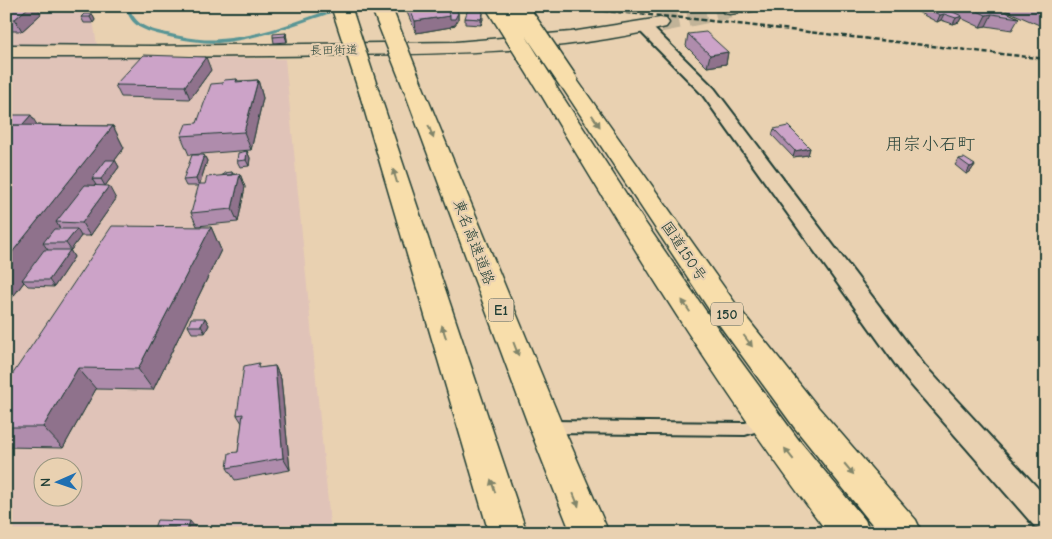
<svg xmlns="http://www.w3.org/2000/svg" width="1052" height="539" font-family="'Comic Neue','Klee One',sans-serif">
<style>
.built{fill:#e0c3b8;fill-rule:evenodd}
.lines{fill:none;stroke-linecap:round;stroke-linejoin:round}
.stream{fill:#599595;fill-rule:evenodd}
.secondary-tunnel{stroke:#c1b398;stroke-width:19;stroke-dasharray:19 9;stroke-linecap:butt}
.lane-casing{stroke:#1f3d34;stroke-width:4}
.street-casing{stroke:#1f3d34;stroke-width:4}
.secondary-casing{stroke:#1f3d34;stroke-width:3}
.highway-casing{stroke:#1f3d34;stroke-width:3}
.lane{fill:#e9d1b1;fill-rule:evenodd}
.street{fill:#e9d1b1;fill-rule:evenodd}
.secondary{fill:#e9d1b1;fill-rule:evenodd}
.highway{fill:#f8deab;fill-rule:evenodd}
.rail{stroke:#1f3d34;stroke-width:2.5;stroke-dasharray:5 2.5;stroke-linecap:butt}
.highway-bridge-casing{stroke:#1f3d34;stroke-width:22;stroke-linecap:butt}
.highway-bridge{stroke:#f8deab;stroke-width:19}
.wall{fill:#af8cac;stroke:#1f3d34}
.shaded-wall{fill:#8f728c;stroke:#1f3d34}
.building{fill:#cca3c8;stroke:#1f3d34}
.oneway{fill:#81856a}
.labels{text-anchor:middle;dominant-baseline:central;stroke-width:4.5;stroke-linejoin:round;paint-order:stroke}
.far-street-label{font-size:12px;fill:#1f3d34;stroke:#e9d1b1}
.shield{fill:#e9d1b1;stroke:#5c695a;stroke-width:1}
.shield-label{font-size:14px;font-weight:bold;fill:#1f3d34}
.street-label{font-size:15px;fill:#1f3d34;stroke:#e9d1b1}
.quarter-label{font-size:18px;fill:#1f3d34;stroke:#e9d1b1}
</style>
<rect width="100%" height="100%" fill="#e9d1b1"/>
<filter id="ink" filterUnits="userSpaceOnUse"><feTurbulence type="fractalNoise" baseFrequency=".02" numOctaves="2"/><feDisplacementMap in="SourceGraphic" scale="10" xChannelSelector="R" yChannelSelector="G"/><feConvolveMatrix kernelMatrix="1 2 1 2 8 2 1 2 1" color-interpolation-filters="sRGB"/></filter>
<g filter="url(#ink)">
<path class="built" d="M 6,6 L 91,6 L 97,46 L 6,45 Z
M 6,56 L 285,59 L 331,533 L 6,533 ZM 42,466 L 72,466 L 72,496 L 42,496 Z"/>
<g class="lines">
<path class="stream" d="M 125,6 L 129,6 C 135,26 149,29 167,33 C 184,37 203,41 220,39 C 261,36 301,20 339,6 L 343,7 C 332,14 317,17 304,22 C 277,31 247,41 218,43 C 200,43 182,40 165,36 C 145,31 131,28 125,6 Z"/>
<path class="secondary-tunnel" d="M 660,23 L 730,9"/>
<g class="lane-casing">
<path id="lane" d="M 766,417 L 771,419 L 773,423 L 771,427 L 745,435 L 548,433 L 543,431 L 541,427 L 543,423 L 548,421 L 745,423 Z"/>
</g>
<g class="street-casing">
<path id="street" d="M 643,22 L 648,23 L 714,88 L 924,365 L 1046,497 L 1046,532 L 1036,528 L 906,379 L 702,94 L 638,29 L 636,26 L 638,23 Z"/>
</g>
<g class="secondary-casing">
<path id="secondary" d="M 723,6 L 760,6 L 758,10 L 730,14 L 724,13 L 721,9 Z
M 660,18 L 666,19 L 669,23 L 666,27 C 561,53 447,54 339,55 C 228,57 117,57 6,57 L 6,45 L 152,46 L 456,42 L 571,32 Z"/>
</g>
<g class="highway-casing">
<path id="highway" d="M 568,75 L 575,77 L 738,307 L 818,407 L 916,520 L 922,533 L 879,533 L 794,427 L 718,323 L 558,81 L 561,77 Z
M 546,80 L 553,82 L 642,218 L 734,352 L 798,439 L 865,520 L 871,533 L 828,533 C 720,391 627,239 536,86 L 539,82 Z
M 413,81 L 420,83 L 423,87 L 563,427 L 609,533 L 571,533 L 529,427 L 403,87 L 406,83 Z
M 370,89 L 377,91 L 380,95 L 527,533 L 489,533 L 360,95 L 363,91 Z"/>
</g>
<use href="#lane" class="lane"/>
<use href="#street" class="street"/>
<use href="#secondary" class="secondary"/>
<use href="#highway" class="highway"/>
<path class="rail" d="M 551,6 L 694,19 L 1046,59"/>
<g class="highway-bridge-casing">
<path id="highway-bridge" d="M 341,6 L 370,95
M 381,6 L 413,87
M 496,6 L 546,86
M 517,6 L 568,81"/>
</g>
<use href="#highway-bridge" class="highway-bridge"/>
</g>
<path class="wall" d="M 6,6 L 41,14 L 22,31 L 6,31 Z
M 406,6 L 454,6 L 458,13 L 458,20 L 455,25 L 451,26 L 451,27 L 416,33 L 406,10 Z
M 906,6 L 939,6 L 945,9 L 945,8 L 943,6 L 993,6 L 1019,18 L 1012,30 L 986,26 L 980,27 L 961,18 L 959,22 L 953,24 L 941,20 L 937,22 Z
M 996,6 L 1046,6 L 1046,28 Z
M 92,14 L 95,20 L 93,23 L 84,23 L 81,17 Z
M 465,18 L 483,19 L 481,25 L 465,24 Z
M 286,33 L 287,40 L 287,42 L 274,43 L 273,37 Z
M 688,34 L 728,52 L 726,64 L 707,67 L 686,46 Z
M 211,70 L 190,99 L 121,97 L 115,85 Z
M 237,79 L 238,81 L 258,80 L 263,98 L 251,150 L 189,155 L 181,136 L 197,123 L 223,83 Z
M 38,125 L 113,126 L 124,148 L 115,160 L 119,167 L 105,186 L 116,199 L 90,236 L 81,236 L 71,250 L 70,250 L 74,257 L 54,287 L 28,286 L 24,282 L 6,306 Z
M 774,129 L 810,148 L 808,155 L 793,157 L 772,135 Z
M 247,151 L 250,158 L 249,166 L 240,167 L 237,161 Z
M 204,155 L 207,161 L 199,186 L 186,186 L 183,180 Z
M 959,159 L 975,165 L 970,172 L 966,174 L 955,165 Z
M 232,172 L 233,174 L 240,174 L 245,187 L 238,222 L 197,226 L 191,213 L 205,184 L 223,175 Z
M 211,227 L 221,250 L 153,390 L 96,389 L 63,448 L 6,447 L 6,384 Z
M 205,318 L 209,325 L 205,333 L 192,333 L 188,326 Z
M 275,366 L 281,379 L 290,470 L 235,480 L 227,468 L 238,452 L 242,423 L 237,415 L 261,368 Z"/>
<path class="shaded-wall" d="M 30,6 L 37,6 L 41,14 L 22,31 L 15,19 Z
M 458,13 L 458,20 L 455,25 L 451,26 L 451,27 L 416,33 L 415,21 L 450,16 Z
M 483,13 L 483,19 L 481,25 L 481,19 Z
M 92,14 L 95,20 L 93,23 L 90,17 Z
M 944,14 L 941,20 L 937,22 L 940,15 Z
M 992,14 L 986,26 L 980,27 L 986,15 Z
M 962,16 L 959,22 L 953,24 L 956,18 Z
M 286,33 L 287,40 L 287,42 L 285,36 Z
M 728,52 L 726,64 L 707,67 L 710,55 Z
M 206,57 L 211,70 L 190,99 L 185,86 Z
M 258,80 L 263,98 L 251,150 L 244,132 Z
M 31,115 L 39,128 L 15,133 Z
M 113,126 L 124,148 L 115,160 L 119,167 L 105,186 L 101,179 L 92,179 L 96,185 L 56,222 L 62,232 L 43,243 L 48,250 L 22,280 L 24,282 L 6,306 L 6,260 Z
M 810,148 L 808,155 L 793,157 L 795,151 Z
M 247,151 L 250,158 L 249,166 L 246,160 Z
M 204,155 L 207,161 L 199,186 L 196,179 Z
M 975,165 L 970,172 L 966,174 L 970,167 Z
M 240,174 L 245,187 L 238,222 L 232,209 Z
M 109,186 L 116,199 L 90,236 L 82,223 Z
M 211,227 L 221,250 L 153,390 L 138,369 Z
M 77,229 L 81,236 L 71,250 L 66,243 Z
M 70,250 L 74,257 L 54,287 L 49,280 Z
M 205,318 L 209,325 L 205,333 L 201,326 Z
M 275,366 L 281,379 L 290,470 L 283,458 Z
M 78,368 L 96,389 L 63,448 L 43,427 Z
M 190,521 L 195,527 L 193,533 L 186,533 Z
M 175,528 L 180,533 L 174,533 Z"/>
<path class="building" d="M 6,6 L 30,6 L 15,19 L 6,19 Z
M 408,6 L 445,6 L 450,16 L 415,21 Z
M 445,6 L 454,6 L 458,13 L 455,19 L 450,19 L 450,16 Z
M 469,6 L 479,6 L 483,13 L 481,19 L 465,18 Z
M 921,6 L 939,6 L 962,16 L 956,18 L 944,14 L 940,15 Z
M 967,6 L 993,6 L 1019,18 L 992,14 L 986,15 Z
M 1029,6 L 1046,6 L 1046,13 Z
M 84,14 L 92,14 L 90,17 L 81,17 Z
M 706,32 L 728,52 L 710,55 L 688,34 Z
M 286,33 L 285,36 L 273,37 L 273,34 Z
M 143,55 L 206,57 L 185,86 L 115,85 Z
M 237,79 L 236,82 L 258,80 L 244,132 L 181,136 L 186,124 L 197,123 L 211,84 L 223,83 L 224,80 Z
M 6,115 L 31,115 L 22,125 L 6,125 Z
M 6,125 L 113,126 L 6,260 Z
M 788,126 L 810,148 L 795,151 L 774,129 Z
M 247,151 L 246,160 L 237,161 L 238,153 Z
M 192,155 L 204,155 L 196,179 L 183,180 Z
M 964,158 L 975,165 L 970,167 L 959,159 Z
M 106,160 L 115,160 L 101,179 L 92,179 Z
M 232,172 L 232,175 L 223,175 L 224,173 Z
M 240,174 L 232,209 L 191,213 L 199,184 L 205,184 L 207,177 Z
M 85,185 L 109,186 L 82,223 L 56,222 Z
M 112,226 L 211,227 L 138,369 L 78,368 L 43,427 L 6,427 L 6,384 Z
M 54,229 L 77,229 L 66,243 L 43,243 Z
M 44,250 L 70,250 L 49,280 L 22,280 Z
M 191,318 L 205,318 L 201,326 L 188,326 Z
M 259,363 L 258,368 L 275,366 L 283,458 L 227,468 L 229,453 L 238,452 L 243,414 L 237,415 L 244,366 Z
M 157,520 L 190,521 L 186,533 L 180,533 L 175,528 L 154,528 Z
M 77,526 L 175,528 L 174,533 L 74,533 Z"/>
<defs><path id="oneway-solid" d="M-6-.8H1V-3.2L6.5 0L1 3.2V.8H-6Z" transform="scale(1.25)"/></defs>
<g class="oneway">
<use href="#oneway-solid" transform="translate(596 121) rotate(56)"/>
<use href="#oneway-solid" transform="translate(431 132) rotate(69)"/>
<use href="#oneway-solid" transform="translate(395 176) rotate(-107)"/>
<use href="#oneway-solid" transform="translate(686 306) rotate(-124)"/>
<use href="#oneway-solid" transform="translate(444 332) rotate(-108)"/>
<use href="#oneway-solid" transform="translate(748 341) rotate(53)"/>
<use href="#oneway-solid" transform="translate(516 349) rotate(69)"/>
<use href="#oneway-solid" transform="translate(789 454) rotate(-128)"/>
<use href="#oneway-solid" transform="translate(849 469) rotate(50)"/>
<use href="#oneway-solid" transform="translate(493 486) rotate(-108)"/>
<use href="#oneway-solid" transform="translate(576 500) rotate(68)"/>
</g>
</g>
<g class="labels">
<g class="far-street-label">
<text transform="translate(334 50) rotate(-1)">長田街道</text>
</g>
<g class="shield">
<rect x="488.5" y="298.5" width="25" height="23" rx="4"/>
<rect x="711" y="302.5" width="32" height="23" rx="4"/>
</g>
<g class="shield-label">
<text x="501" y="310">E1</text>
<text x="727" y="314">150</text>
</g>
<g class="street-label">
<text transform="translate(474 242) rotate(69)">東名高速道路</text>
<text transform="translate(684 251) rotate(56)">国道150号</text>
</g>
<g class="quarter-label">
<text x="930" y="144">用宗小石町</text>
</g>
</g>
<rect width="1052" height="539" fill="none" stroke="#e9d1b1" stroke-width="25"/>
<rect x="12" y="12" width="1027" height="514" fill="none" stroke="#1f3d34" stroke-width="2" filter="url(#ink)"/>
<g transform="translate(58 482) rotate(268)"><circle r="24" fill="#e9d1b1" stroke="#98967f"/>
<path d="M0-4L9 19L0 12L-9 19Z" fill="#1f6fb2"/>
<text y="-8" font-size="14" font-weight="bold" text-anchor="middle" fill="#1f3d34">N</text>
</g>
</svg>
